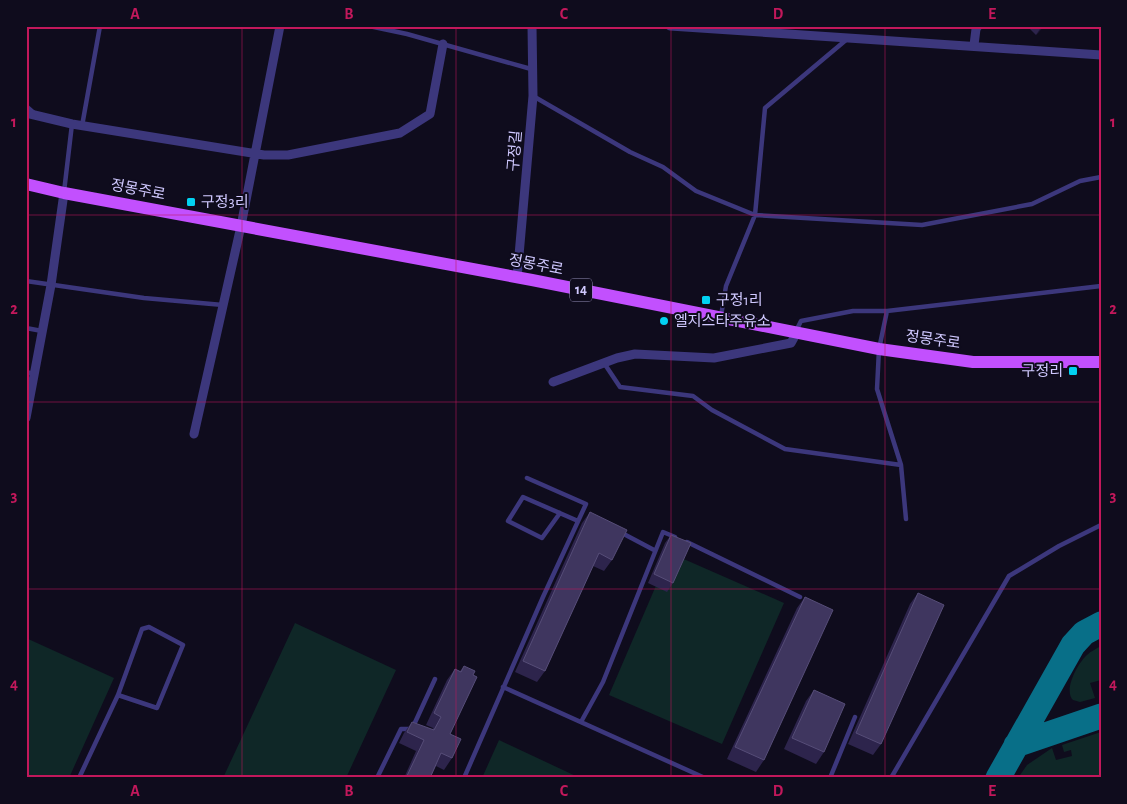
<svg xmlns="http://www.w3.org/2000/svg" width="1127" height="804" font-family="'Alegreya Sans','Noto Sans KR',sans-serif">
<style>
.green{fill:#0f2727}
.lines{fill:none;stroke-linecap:round;stroke-linejoin:round}
.taxiway{stroke:#086f88;stroke-width:25}
.lane{stroke:#3c377c;stroke-width:4.5}
.street{stroke:#3c377c;stroke-width:9}
.primary{stroke:#c250fe;stroke-width:12}
.wall{fill:#2d244c}
.shaded-wall{fill:#1a1331}
.building{fill:#3f365f;stroke:#564d78}
.grid{fill:none;stroke:#c2185b;stroke-width:1;stroke-opacity:0.55}
.poi-dot{fill:#02d2f2;stroke:#0f0c1d;stroke-width:2}
.labels{text-anchor:middle;dominant-baseline:central;stroke-width:4;stroke-linejoin:round;paint-order:stroke}
.shield{fill:#0f0c1d;stroke:#9690bb;stroke-width:1}
.shield-label{font-size:14px;font-weight:bold;fill:#d0c9ff}
.street-label{font-size:15px;fill:#d0c9ff;stroke:#0f0c1d}
.poi-label{font-size:15px;fill:#d0c9ff;stroke:#0f0c1d;text-anchor:start}
.neatline{fill:none;stroke:#c2185b;stroke-width:2}
.grid-label{font-size:16px;text-anchor:middle;font-weight:bold;fill:#c2185b}
</style>
<rect width="100%" height="100%" fill="#0f0c1d"/>
<path class="green" d="M 670,553 L 784,603 L 722,744 L 609,695 Z
M 295,623 L 396,670 L 346,778 L 223,778 Z
M 26,638 L 114,678 L 69,778 L 26,778 Z
M 1101,646 L 1101,680 L 1090,683 L 1095,698 L 1080,702 L 1073,700 C 1063,690 1078,663 1087,655 C 1091,651 1096,649 1101,646 Z
M 1101,732 L 1101,778 L 1018,778 L 1027,765 L 1052,748 L 1056,760 L 1072,756 L 1071,750 L 1064,752 L 1062,745 Z
M 499,740 L 580,778 L 482,778 Z"/>
<g class="lines">
<path class="taxiway" d="M 1016,745 L 1101,716
M 998,778 L 1073,645 L 1084,633 L 1101,624"/>
<path class="lane" d="M 369,26 L 407,34 L 531,69
M 533,96 L 630,152 L 663,167 L 696,191 L 755,215 L 922,225 L 1032,204 L 1080,181 L 1101,177
M 26,106 L 34,113
M 82,126 L 100,26
M 64,192 L 72,124
M 26,281 L 144,298 L 223,305
M 887,311 L 879,349 L 877,389 L 901,465 L 906,519
M 721,316 L 726,286 L 755,215 L 765,108 L 846,40
M 26,328 L 42,331
M 796,331 L 801,321 L 853,311 L 887,311 L 1101,286
M 604,363 L 620,387 L 693,396 L 712,410 L 785,449 L 901,465
M 26,372 L 34,374
M 560,513 L 542,538 L 508,521 L 523,497 L 578,521
M 620,532 L 654,550
M 687,542 L 800,597
M 503,687 L 705,778
M 581,722 L 603,682 L 663,532 L 675,537
M 79,778 L 118,695 L 142,629 L 149,627 L 183,645 L 157,708 L 118,695
M 377,778 L 401,729 L 412,729 L 435,679
M 464,778 L 543,597 L 586,504 L 527,478
M 830,778 L 855,717
M 891,778 L 1009,576 L 1059,546 L 1101,525"/>
<path class="street" d="M 670,26 C 814,37 957,44 1101,55
M 974,45 L 976,29 L 978,26
M 26,113 L 72,124 L 264,155 L 288,155 L 400,133 L 430,114 L 443,44
M 517,278 L 533,96 L 532,26
M 553,382 L 617,358 L 635,354 L 714,358 L 791,343 L 796,334
M 26,418 L 51,285 L 64,193
M 194,434 L 241,226 L 280,26"/>
<path class="primary" d="M 26,184 L 64,193 L 532,280 L 879,349 L 973,362 L 1101,362"/>
</g>
<path class="wall" d="M 1027,26 L 1044,26 L 1036,35 Z
M 590,512 L 612,560 L 604,571 L 593,566 L 545,671 L 537,682 L 515,672 L 582,523 Z
M 671,535 L 673,583 L 667,592 L 648,583 L 665,543 Z
M 918,593 L 881,744 L 873,755 L 848,744 L 910,604 Z
M 805,597 L 764,760 L 756,772 L 727,759 L 797,608 Z
M 464,666 L 450,734 L 452,758 L 444,770 L 436,766 L 430,778 L 404,778 L 416,751 L 399,743 L 404,733 L 412,722 L 432,730 L 433,728 L 426,725 L 447,680 L 455,669 L 460,671 Z
M 814,690 L 824,752 L 816,764 L 784,749 L 806,701 Z"/>
<path class="shaded-wall" d="M 1042,26 L 1044,26 L 1036,35 Z"/>
<path class="building" d="M 590,512 L 627,530 L 612,560 L 599,553 L 545,671 L 523,661 Z
M 671,535 L 691,543 L 673,583 L 654,574 Z
M 918,593 L 944,605 L 881,744 L 856,733 Z
M 805,597 L 833,610 L 764,760 L 735,747 Z
M 464,666 L 475,671 L 473,675 L 477,677 L 450,734 L 461,739 L 452,758 L 441,753 L 430,778 L 406,778 L 424,740 L 407,732 L 412,722 L 434,730 L 441,717 L 434,713 L 455,669 L 461,672 Z
M 814,690 L 845,704 L 824,752 L 792,738 Z"/>
<path class="grid" d="M 242,26 L 242,778M 456,26 L 456,778M 671,26 L 671,778M 885,26 L 885,778M 26,215 L 1101,215M 26,402 L 1101,402M 26,589 L 1101,589"/>
<g class="poi-dot">
<rect x="186" y="197" width="10" height="10" rx="2.5"/>
<rect x="701" y="295" width="10" height="10" rx="2.5"/>
<circle cx="664" cy="321" r="5"/>
<rect x="1068" y="366" width="10" height="10" rx="2.5"/>
</g>
<g class="labels">
<rect class="shield" x="570" y="278.5" width="22" height="23" rx="4"/>
<g class="shield-label">
<text x="581" y="290">14</text>
</g>
<g class="street-label">
<text transform="translate(515 151) rotate(-85)">구정길</text>
<text transform="translate(138 190) rotate(11)">정몽주로</text>
<text transform="translate(536 265) rotate(11)">정몽주로</text>
<text transform="translate(933 340) rotate(8)">정몽주로</text>
</g>
<g class="poi-label">
<text x="201" y="202">구정3리</text>
<text x="716" y="300">구정1리</text>
<text x="674" y="321">엘지스타주유소</text>
<text x="1063" y="371" text-anchor="end">구정리</text>
</g>
</g>
<rect width="1127" height="804" fill="none" stroke="#0f0c1d" stroke-width="55"/>
<rect x="28" y="28" width="1072" height="748" class="neatline"/>
<g class="grid-label">
<text x="135" y="19">A</text>
<text x="349" y="19">B</text>
<text x="564" y="19">C</text>
<text x="778" y="19">D</text>
<text x="992" y="19">E</text>
<text x="14" y="127">1</text>
<text x="1113" y="127">1</text>
<text x="14" y="314">2</text>
<text x="1113" y="314">2</text>
<text x="14" y="501">3</text>
<text x="1113" y="501">3</text>
<text x="14" y="689">4</text>
<text x="1113" y="689">4</text>
<text x="135" y="796">A</text>
<text x="349" y="796">B</text>
<text x="564" y="796">C</text>
<text x="778" y="796">D</text>
<text x="992" y="796">E</text>
</g>
</svg>
